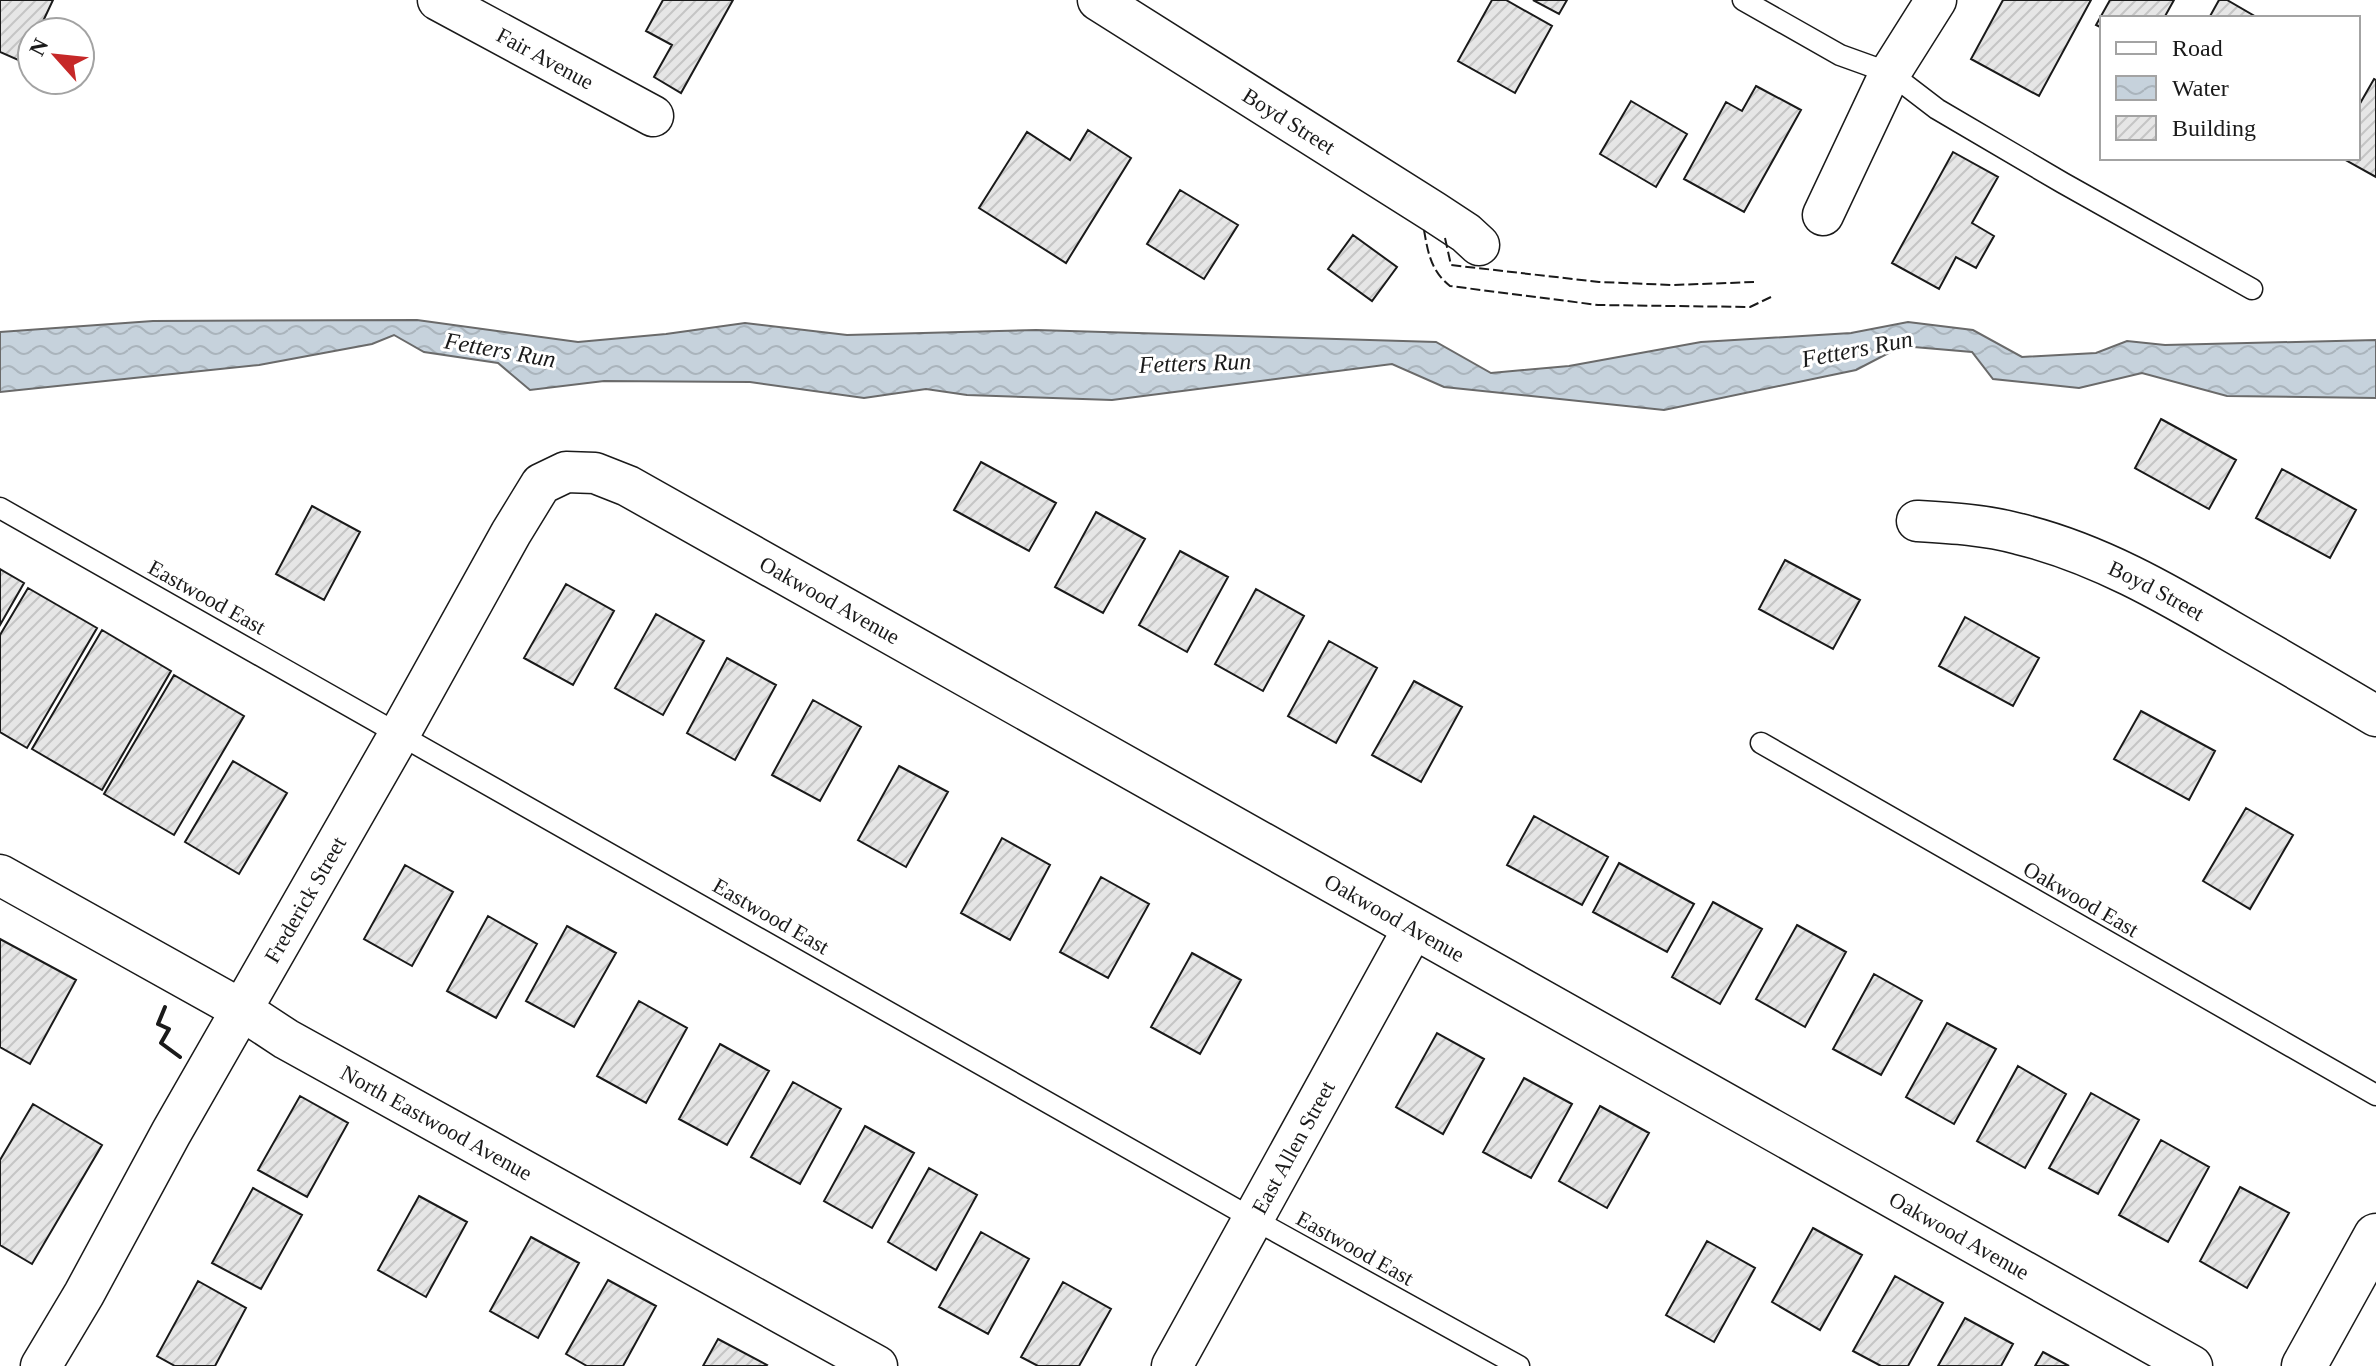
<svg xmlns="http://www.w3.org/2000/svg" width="2376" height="1366" font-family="Georgia,serif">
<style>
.water{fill:url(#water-waves);stroke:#6a6a6a;stroke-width:2}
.building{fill:url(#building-hatch);stroke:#1a1a1a;stroke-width:2}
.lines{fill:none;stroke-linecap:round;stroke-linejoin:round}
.service-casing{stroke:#1a1a1a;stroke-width:23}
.minor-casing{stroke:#1a1a1a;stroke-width:43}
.tertiary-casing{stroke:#1a1a1a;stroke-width:47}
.service{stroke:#fff;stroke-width:20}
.minor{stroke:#fff;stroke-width:40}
.tertiary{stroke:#fff;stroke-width:44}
.fence{stroke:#1a1a1a;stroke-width:2;stroke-dasharray:10 4;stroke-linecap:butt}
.wall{stroke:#1a1a1a;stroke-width:4}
.labels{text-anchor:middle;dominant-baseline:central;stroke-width:6;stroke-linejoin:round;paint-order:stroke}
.street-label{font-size:22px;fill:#1a1a1a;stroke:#fff}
.water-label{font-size:24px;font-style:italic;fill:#1a1a1a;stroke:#fff}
</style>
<defs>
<pattern id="water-waves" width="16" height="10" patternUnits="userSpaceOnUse" patternTransform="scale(2)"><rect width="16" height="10" fill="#c6d2dc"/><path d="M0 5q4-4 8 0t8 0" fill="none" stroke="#aab4bc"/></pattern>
<pattern id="building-hatch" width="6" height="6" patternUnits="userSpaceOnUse" patternTransform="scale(2)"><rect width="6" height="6" fill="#e6e6e6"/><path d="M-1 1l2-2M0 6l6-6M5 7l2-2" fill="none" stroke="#c5c5c5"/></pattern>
</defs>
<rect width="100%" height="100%" fill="#fff"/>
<path class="water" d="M 417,320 L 578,342 L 666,334 L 745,323 L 847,335 L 1036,330 L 1436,342 L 1491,373 L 1569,366 L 1701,342 L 1851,333 L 1908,322 L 1973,330 L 2022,357 L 2096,353 L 2127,341 L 2165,345 L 2376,340 L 2376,398 L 2227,396 L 2142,373 L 2079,388 L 1993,379 L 1972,352 L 1902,346 L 1856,370 L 1664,410 L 1444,387 L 1392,364 L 1112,400 L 967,395 L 926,389 L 864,398 L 750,382 L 604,381 L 530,390 L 498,363 L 424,352 L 394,335 L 372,344 L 259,365 L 0,392 L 0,332 L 153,321 Z"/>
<path class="building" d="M 0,0 L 53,0 L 38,32 L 32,32 L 32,47 L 25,63 L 0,52 Z
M 663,0 L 733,0 L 681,93 L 654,77 L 672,45 L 646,31 Z
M 1492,0 L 1506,0 L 1552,26 L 1515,93 L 1458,61 Z
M 1533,0 L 1567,0 L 1559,14 Z
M 2003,0 L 2091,0 L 2039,96 L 1971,59 Z
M 2110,0 L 2174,0 L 2164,18 L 2102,18 L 2102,28 L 2096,25 Z
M 2219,0 L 2227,0 L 2258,18 L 2209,18 Z
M 2374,79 L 2376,80 L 2376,177 L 2342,158 L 2358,158 L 2358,107 Z
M 1756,86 L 1801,110 L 1744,212 L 1684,179 L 1726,102 L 1742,111 Z
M 1631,101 L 1687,134 L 1656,187 L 1600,154 Z
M 1088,130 L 1131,158 L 1066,263 L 979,208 L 1027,132 L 1070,160 Z
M 1953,152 L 1998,177 L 1972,223 L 1994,236 L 1976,268 L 1956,257 L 1939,289 L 1892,263 Z
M 1180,190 L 1238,225 L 1204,279 L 1147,244 Z
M 1353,235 L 1397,267 L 1372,301 L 1328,269 Z
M 2161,419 L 2236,460 L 2209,509 L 2135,468 Z
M 981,462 L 1056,503 L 1029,551 L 954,510 Z
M 2282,469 L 2356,510 L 2330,558 L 2256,518 Z
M 312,506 L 360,532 L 324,600 L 276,574 Z
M 1096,512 L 1145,539 L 1103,613 L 1055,587 Z
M 1180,551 L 1228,577 L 1187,652 L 1139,625 Z
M 1785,560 L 1860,600 L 1833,649 L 1759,609 Z
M 0,569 L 24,583 L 0,625 Z
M 566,584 L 614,611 L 573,685 L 524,658 Z
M 28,588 L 97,628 L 27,748 L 0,732 L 0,635 Z
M 1256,589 L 1304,616 L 1263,691 L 1215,664 Z
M 656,614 L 704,641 L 663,715 L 615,688 Z
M 1965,617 L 2039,658 L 2013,706 L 1939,666 Z
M 102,630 L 171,671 L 102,790 L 32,749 Z
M 1329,641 L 1377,668 L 1336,743 L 1288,716 Z
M 727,658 L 776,685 L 735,760 L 687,733 Z
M 174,675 L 244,716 L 174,835 L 104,794 Z
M 1414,681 L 1462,707 L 1421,782 L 1372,755 Z
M 813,700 L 861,727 L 820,801 L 772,775 Z
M 2141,711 L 2215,751 L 2189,800 L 2114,759 Z
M 233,761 L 287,793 L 239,874 L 185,842 Z
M 899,766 L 948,792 L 906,867 L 858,840 Z
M 2246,808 L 2293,835 L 2250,909 L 2203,881 Z
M 1534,816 L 1608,857 L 1582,905 L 1507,865 Z
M 1002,838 L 1050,865 L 1010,940 L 961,913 Z
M 1619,863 L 1694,904 L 1667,952 L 1593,912 Z
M 405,865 L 453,892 L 412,966 L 364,939 Z
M 1101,877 L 1149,904 L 1108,978 L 1060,952 Z
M 1713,902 L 1762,929 L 1720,1004 L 1672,977 Z
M 488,916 L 537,944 L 496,1018 L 447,991 Z
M 1797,925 L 1846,952 L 1805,1027 L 1756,999 Z
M 567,926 L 616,953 L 574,1027 L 526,1001 Z
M 0,939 L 76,980 L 30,1064 L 0,1047 Z
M 1192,953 L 1241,980 L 1200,1054 L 1151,1027 Z
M 1874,974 L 1922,1001 L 1881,1075 L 1833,1049 Z
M 639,1001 L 687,1028 L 646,1103 L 597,1076 Z
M 1947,1023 L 1996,1049 L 1954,1124 L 1906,1097 Z
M 1437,1033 L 1484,1059 L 1443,1134 L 1396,1107 Z
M 720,1044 L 769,1071 L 727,1145 L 679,1119 Z
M 2018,1066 L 2066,1094 L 2025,1168 L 1977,1141 Z
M 1524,1078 L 1572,1104 L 1531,1178 L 1483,1152 Z
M 793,1082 L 841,1109 L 800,1184 L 751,1157 Z
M 2091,1093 L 2139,1120 L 2098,1194 L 2049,1168 Z
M 300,1096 L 348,1123 L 307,1197 L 258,1170 Z
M 33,1104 L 102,1145 L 32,1264 L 0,1245 L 0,1160 Z
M 1600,1106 L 1649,1133 L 1607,1208 L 1559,1181 Z
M 865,1126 L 914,1153 L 872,1228 L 824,1201 Z
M 2161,1140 L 2209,1167 L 2168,1242 L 2119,1215 Z
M 929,1168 L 977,1195 L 936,1270 L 888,1242 Z
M 2240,1187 L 2289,1213 L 2247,1288 L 2200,1261 Z
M 253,1188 L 302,1215 L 261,1289 L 212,1263 Z
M 419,1196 L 467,1222 L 426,1297 L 378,1270 Z
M 1813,1228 L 1862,1255 L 1820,1330 L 1772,1302 Z
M 981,1232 L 1029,1259 L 988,1334 L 939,1307 Z
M 531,1237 L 579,1263 L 538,1338 L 490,1311 Z
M 1707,1241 L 1755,1268 L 1714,1342 L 1666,1315 Z
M 1895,1276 L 1943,1303 L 1908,1366 L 1881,1366 L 1853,1351 Z
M 608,1280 L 656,1306 L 623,1366 L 587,1366 L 566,1354 Z
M 198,1281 L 246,1308 L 215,1366 L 175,1366 L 157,1356 Z
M 1063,1282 L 1111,1309 L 1079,1366 L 1038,1366 L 1021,1357 Z
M 1965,1318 L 2013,1344 L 2001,1366 L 1938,1366 Z
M 718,1339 L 767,1365 L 766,1366 L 703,1366 Z
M 2043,1352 L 2069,1366 L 2035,1366 Z"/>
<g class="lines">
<g class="service-casing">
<path id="service" d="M 1743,0 L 1840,55 L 1890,73 L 1937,109 L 2063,183 L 2252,289
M 0,508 L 1255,1220 L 1519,1366
M 1761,743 L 2376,1095"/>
</g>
<g class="minor-casing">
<g id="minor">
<path id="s1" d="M 438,0 L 653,116"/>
<path id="s2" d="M 1098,0 L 1434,212 L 1466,233 L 1479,245"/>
<path d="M 1823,215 L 1890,73 L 1936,0"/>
<path id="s3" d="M 1917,521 C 1951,523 1986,525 2019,534 C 2097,553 2166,593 2234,633 C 2281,660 2329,688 2376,716"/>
<path id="s4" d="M 0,875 L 242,1010 L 286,1039 L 877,1366"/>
<path id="s5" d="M 41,1366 L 84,1294 L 171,1133 L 400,733 L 511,533 L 541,484 L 566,472 L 595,473 L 628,486 L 2192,1366"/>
<path id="s6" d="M 1172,1366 L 1413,929"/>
</g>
</g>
<g class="tertiary-casing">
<path id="tertiary" d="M 2304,1366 L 2376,1236"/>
</g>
<use href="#service" class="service"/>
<use href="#minor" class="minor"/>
<use href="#tertiary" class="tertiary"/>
<path class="fence" d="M 1424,230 C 1428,253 1431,271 1450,286 L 1598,305 L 1750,307 L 1771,297
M 1445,238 L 1451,265 L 1599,282 L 1673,285 L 1754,282"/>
<path class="wall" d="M 165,1007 L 158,1024 L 169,1029 L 161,1043 L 180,1057"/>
</g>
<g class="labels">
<g class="street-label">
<text stroke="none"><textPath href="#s1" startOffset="122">Fair Avenue</textPath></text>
<text stroke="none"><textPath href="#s2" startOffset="226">Boyd Street</textPath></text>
<text stroke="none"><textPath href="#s3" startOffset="252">Boyd Street</textPath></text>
<text transform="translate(207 597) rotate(29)">Eastwood East</text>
<text stroke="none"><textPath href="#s5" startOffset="1338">Oakwood Avenue</textPath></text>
<text transform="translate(2081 899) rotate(30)">Oakwood East</text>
<text stroke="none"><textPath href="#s5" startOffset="536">Frederick Street</textPath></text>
<text transform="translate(771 916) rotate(30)">Eastwood East</text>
<text stroke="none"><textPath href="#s5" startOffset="1986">Oakwood Avenue</textPath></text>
<text stroke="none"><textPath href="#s4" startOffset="502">North Eastwood Avenue</textPath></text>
<text stroke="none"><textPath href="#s6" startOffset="250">East Allen Street</textPath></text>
<text stroke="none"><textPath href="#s5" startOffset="2634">Oakwood Avenue</textPath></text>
<text transform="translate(1355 1248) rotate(29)">Eastwood East</text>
</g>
<g class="water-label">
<text transform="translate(1857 349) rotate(-11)">Fetters Run</text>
<text transform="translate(500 350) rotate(10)">Fetters Run</text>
<text transform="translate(1195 363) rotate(-2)">Fetters Run</text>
</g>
</g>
<rect x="2100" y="16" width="260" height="144" fill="#ffffff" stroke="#a3a3a3" stroke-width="2"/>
<rect x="2116" y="42" width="40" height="12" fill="#ffffff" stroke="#a3a3a3" stroke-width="2"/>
<text x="2172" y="56" font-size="24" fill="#1a1a1a">Road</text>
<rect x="2116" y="76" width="40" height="24" fill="url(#water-waves)" stroke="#a3a3a3" stroke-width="2"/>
<text x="2172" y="96" font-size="24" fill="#1a1a1a">Water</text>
<rect x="2116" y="116" width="40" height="24" fill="url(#building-hatch)" stroke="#a3a3a3" stroke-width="2"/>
<text x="2172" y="136" font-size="24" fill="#1a1a1a">Building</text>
<g transform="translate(56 56) rotate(297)"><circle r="38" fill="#ffffff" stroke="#a3a3a3" stroke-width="2"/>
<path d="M0-6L14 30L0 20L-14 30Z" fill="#c62828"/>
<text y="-12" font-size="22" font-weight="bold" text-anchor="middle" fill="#1a1a1a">N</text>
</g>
</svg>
